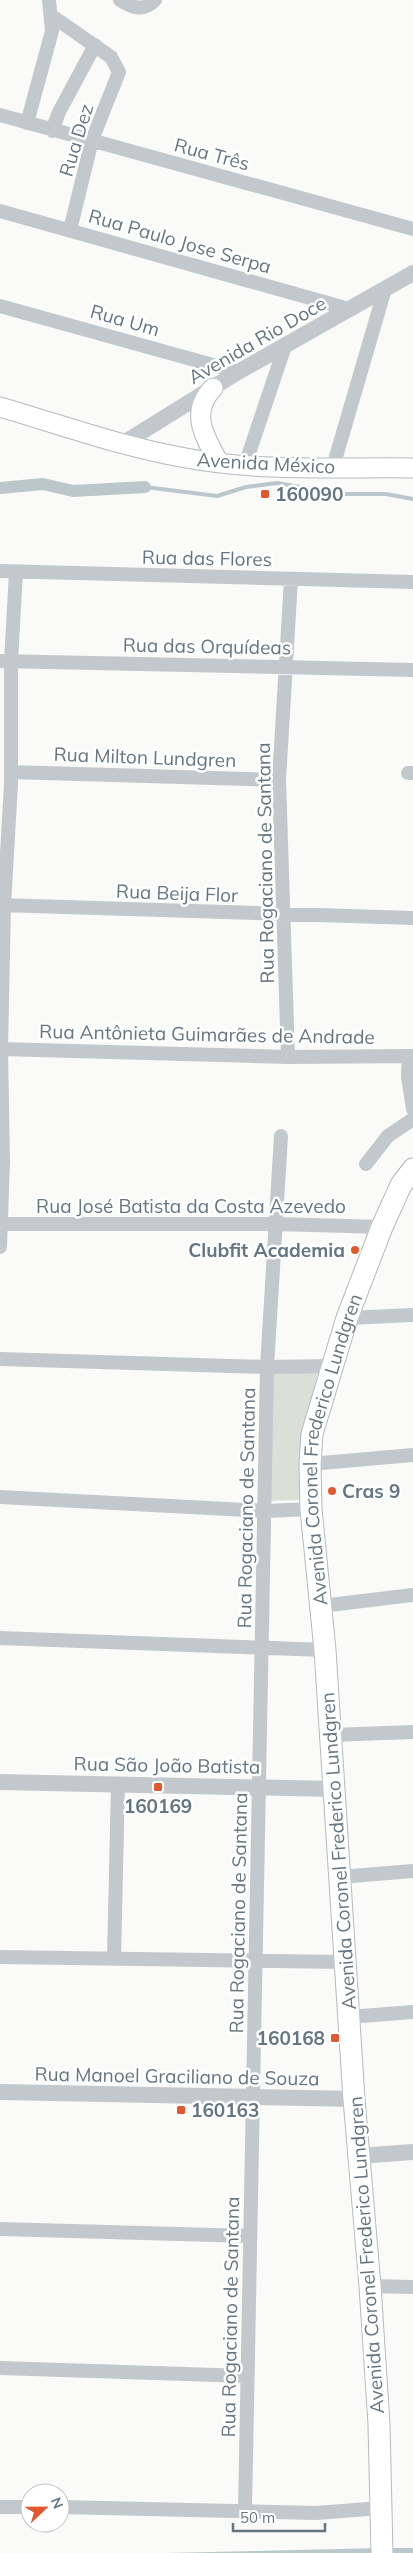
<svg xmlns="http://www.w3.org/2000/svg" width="413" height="2553" font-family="Mulish,sans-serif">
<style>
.green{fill:#dadfd7}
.water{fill:#bbc7cb}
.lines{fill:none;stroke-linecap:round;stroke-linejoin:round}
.stream{stroke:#bbc7cb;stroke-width:4}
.canal{stroke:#bbc7cb;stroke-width:12}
.secondary-casing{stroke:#b3babf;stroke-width:21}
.primary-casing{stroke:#b5babe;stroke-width:23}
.minor{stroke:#c3c8cc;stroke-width:14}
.tertiary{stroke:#c3c8cc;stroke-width:16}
.secondary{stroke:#fff;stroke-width:19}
.primary{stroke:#fff;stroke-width:21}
.poi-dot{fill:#e4572e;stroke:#fff;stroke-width:2}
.labels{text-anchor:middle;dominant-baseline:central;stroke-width:5;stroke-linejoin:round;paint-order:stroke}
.street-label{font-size:19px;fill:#657683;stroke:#fff}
.poi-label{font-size:19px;font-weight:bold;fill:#657683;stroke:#fff;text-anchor:start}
</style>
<rect width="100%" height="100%" fill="#fafaf8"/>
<path class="green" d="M 263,1371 L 318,1373 L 299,1454 L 301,1500 L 259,1501 Z"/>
<path class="water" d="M 382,2548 L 413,2548 L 413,2553 L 166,2553 Z"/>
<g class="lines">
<path class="stream" d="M 145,487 L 217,496 L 246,487 L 277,483 L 342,494 L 386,494 L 413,499"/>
<path class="canal" d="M 0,488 L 43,484 L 73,491 L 145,487"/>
<g class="secondary-casing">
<path id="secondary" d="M 213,388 C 189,413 205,437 219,463
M 0,407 C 62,425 122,447 186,458 C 260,472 338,467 413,468"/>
</g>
<g class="primary-casing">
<g id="primary">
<path id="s1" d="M 382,2553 L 379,2424 L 370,2286 L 354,2099 L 325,1650 L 311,1509 L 310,1464 L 312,1434 L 347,1318 L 382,1227 L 401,1185 L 413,1169"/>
</g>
</g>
<path class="minor" d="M 120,0 C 133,8 143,12 155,0
M 52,16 L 111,57 L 119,72 L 92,140 L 70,230
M 0,115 L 413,229
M 27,123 L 52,31 L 49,0
M 52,131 L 59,112 L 95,45
M 0,211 L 349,309
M 0,306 L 238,372
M 245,465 L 285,346
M 333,467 L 385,289
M 0,571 L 413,582
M 0,661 L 413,670
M 11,772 L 279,780
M 408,773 L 413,773
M 0,905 L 413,918
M 0,1049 L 288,1057 L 413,1056
M 409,1056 L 408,1077 L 413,1109
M 288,1057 L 279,780 L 291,579
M 366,1164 L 388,1136 L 413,1119
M 0,1224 L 276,1224 L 382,1227
M 0,1247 L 3,1161 L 1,1049 L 4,905 L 11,784 L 11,661 L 16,572
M 347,1318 L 413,1315
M 0,1359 L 267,1367 L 333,1366
M 310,1464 L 413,1455
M 0,1497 L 266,1511 L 311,1509
M 321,1606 L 413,1595
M 0,1638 L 325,1650
M 331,1735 L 413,1732
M 340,1877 L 413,1871
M 0,1957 L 345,1962
M 114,1959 L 118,1784
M 348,2017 L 413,2012
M 0,2229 L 250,2236
M 370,2286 L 413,2287
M 0,2368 L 247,2376
M 0,2507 L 30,2507
M 60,2507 L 316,2513 L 381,2508
M 245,2510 L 267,1367 L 281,1136"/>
<path class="tertiary" d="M 122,444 L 238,372 L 413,273
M 0,1782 L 333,1789
M 0,2092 L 354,2099
M 359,2156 L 413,2152"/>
<use href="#secondary" class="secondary"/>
<use href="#primary" class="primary"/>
</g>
<g class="poi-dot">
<rect x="260" y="489" width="10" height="10" rx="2.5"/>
<circle cx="355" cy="1250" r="5"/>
<circle cx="332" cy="1491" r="5"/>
<rect x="153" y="1782" width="10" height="10" rx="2.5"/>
<rect x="330" y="2033" width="10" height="10" rx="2.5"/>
<rect x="176" y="2105" width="10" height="10" rx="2.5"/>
</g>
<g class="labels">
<g class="street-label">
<text transform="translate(76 140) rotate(-73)">Rua Dez</text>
<text transform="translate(212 154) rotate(15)">Rua Três</text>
<text transform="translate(180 241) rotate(16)">Rua Paulo Jose Serpa</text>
<text transform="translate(125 320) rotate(16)">Rua Um</text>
<text transform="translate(257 340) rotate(-30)">Avenida Rio Doce</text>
<text transform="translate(266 463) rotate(3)">Avenida México</text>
<text transform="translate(207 558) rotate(1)">Rua das Flores</text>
<text transform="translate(207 646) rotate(1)">Rua das Orquídeas</text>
<text transform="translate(145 757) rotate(2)">Rua Milton Lundgren</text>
<text transform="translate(265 863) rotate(-91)">Rua Rogaciano de Santana</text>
<text transform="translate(177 893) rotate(2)">Rua Beija Flor</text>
<text transform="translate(207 1034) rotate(1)">Rua Antônieta Guimarães de Andrade</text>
<text x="191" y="1206">Rua José Batista da Costa Azevedo</text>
<text stroke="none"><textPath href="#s1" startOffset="1109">Avenida Coronel Frederico Lundgren</textPath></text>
<text transform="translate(246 1508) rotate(-89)">Rua Rogaciano de Santana</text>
<text transform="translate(167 1765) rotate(1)">Rua São João Batista</text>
<text transform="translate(338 1851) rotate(-94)">Avenida Coronel Frederico Lundgren</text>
<text transform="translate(238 1913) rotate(-89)">Rua Rogaciano de Santana</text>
<text transform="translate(177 2076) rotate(1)">Rua Manoel Graciliano de Souza</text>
<text transform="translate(366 2255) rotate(-94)">Avenida Coronel Frederico Lundgren</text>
<text transform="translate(230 2317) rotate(-89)">Rua Rogaciano de Santana</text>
</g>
<g class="poi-label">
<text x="275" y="494">160090</text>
<text x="345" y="1250" text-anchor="end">Clubfit Academia</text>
<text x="342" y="1491">Cras 9</text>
<text x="158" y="1806" text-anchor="middle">160169</text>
<text x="325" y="2038" text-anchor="end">160168</text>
<text x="191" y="2110">160163</text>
</g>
</g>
<g transform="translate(45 2508) rotate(68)"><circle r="24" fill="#ffffff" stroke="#c1c8cd"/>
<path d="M0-4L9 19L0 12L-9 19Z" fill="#e4572e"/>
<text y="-8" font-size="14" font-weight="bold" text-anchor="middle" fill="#657683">N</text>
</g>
<path d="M233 2523v8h92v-8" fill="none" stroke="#657683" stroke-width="2.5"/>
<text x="240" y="2523" font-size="15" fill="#657683" stroke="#ffffff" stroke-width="4" paint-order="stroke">50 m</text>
</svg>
